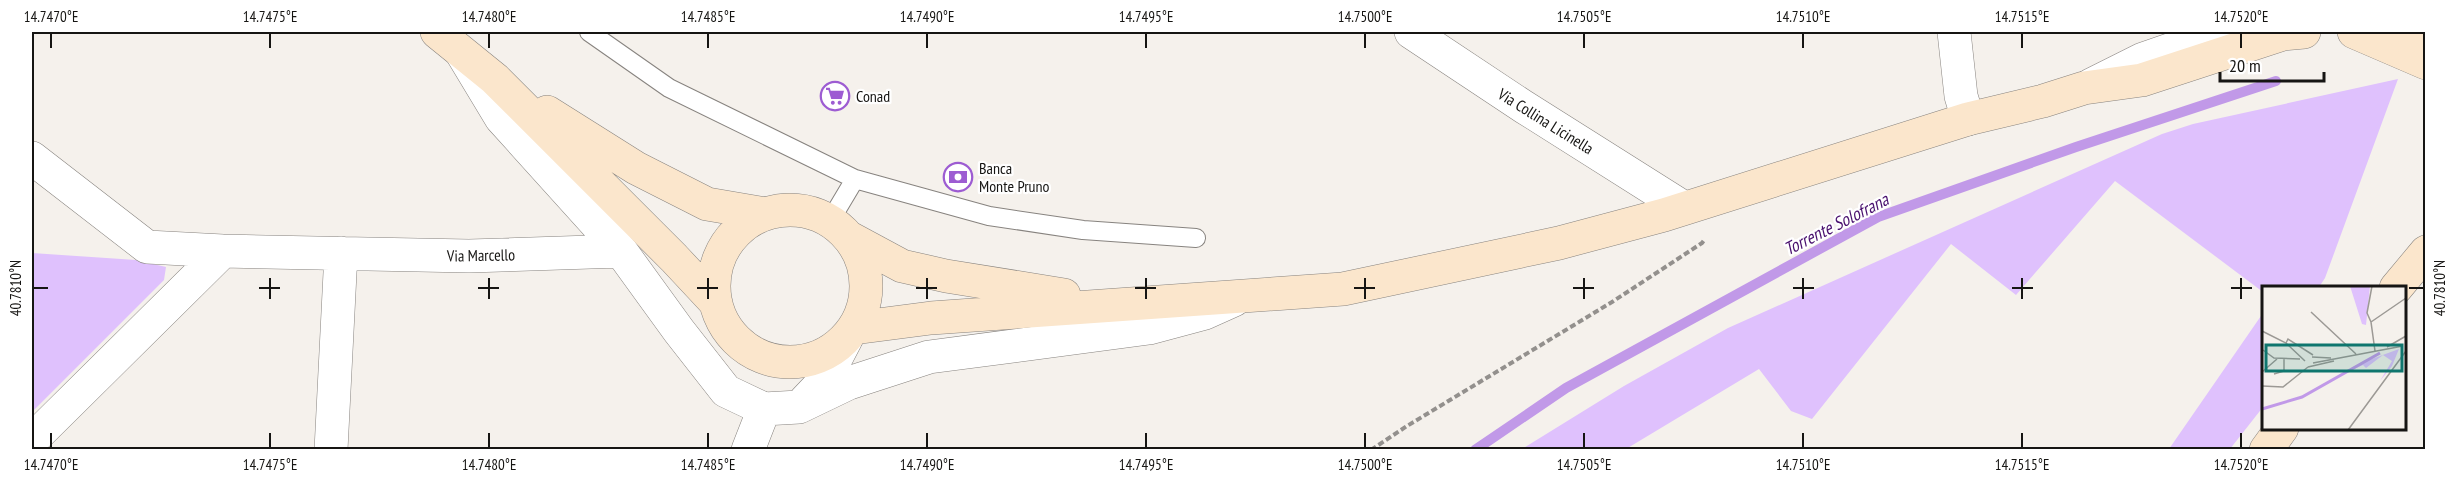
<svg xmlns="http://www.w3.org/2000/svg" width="2457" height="481" font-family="'PT Sans Narrow',sans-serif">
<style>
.green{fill:#dfc1fd}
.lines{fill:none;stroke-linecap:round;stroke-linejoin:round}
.stream{stroke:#c199e8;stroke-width:10}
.service-casing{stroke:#87837f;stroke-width:20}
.minor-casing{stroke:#87837f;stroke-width:34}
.secondary-casing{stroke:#87837f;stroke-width:34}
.path{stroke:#93908d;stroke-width:4;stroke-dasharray:6 3;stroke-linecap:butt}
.service{stroke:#fff;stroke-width:18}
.minor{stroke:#fff;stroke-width:33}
.secondary{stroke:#fbe6cc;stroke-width:33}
.ticks{fill:none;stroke:#161513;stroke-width:2}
.labels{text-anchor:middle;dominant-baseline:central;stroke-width:4.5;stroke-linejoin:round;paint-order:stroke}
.poi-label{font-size:16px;fill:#161513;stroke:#fff;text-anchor:start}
.street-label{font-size:16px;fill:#161513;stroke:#fff}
.water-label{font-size:18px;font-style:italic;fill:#49106e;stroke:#fff}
.inset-river{fill:none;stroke:#c199e8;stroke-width:3}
.inset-road{fill:none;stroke:#9c9995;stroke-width:1.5}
.view{fill:#0f766e;fill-opacity:0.15;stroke:#0f766e;stroke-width:3}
.inset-edge{fill:none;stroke:#161513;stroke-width:3}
.neatline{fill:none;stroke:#161513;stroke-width:2}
.ticks-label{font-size:15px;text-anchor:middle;fill:#161513}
</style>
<rect width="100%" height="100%" fill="#f5f1ec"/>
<path class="green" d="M 2398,79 L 2325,278 L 2319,287 L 2264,288 L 2263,292 L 2115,181 L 2016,295 L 1951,244 L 1812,419 L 1791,411 L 1759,369 L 1626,449 L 1522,449 L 1624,386 L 1728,328 L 2162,134 L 2193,124 Z
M 32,253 L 136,260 L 166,267 L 164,280 L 32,412 Z
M 2263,313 L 2263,407 L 2230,449 L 2169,449 Z"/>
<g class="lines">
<path class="stream" d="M 1475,450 L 1566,388 L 1878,217 L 2076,147 L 2276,81"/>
<g class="service-casing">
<path id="service" d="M 589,32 L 669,88 L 855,179
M 830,221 L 855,179 L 989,216 L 1083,230 L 1196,238"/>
</g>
<g class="minor-casing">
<path id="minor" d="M 1411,32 L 1524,107 L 1684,208
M 1954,32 L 1961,96 L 1968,119
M 463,55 L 501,118 L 621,251 L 679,331 L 726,391 L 764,409 L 799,407 L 849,383 L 929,357 L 1149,328 L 1205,313 L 1234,300
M 2091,85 L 2143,59 L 2221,32
M 32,158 L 147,247 L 223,251 L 469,256 L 621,251
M 805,401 L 824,381 L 846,339
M 32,440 L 223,251
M 331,450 L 341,253
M 748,450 L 764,409"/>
</g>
<g class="secondary-casing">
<path id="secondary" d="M 437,32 L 495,79 L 674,258 L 716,303
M 2354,32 L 2426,63
M 2401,32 L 2426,33
M 547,112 L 636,168 L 707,204 L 766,214
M714 286a76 76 0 1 1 152 0a76 76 0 1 1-152 0Z
M 850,238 L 902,266 L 946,276 L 1064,295
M 2396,288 L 2426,252
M 854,328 L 931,318 L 1343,289 L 1559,243 L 1664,215 L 1968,119 L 2043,101 L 2084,88 L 2142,80 L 2283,34 L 2304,32
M 2266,450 L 2282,428"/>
</g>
<path class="path" d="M 1371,450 L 1407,426 L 1612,302 L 1702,243 L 1705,239"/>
<use href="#service" class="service"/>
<use href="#minor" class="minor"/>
<use href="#secondary" class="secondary"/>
</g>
<path class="ticks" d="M 51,33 L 51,48M 270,33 L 270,48M 489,33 L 489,48M 708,33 L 708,48M 927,33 L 927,48M 1146,33 L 1146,48M 1365,33 L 1365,48M 1584,33 L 1584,48M 1803,33 L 1803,48M 2022,33 L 2022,48M 2241,33 L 2241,48M 270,278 L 270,299M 489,278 L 489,299M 708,278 L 708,299M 927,278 L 927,299M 1146,278 L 1146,299M 1365,278 L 1365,299M 1584,278 L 1584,299M 1803,278 L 1803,299M 2022,278 L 2022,299M 2241,278 L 2241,299M 33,288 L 48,288M 259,288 L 280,288M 478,288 L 499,288M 697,288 L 718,288M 916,288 L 937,288M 1135,288 L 1156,288M 1354,288 L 1375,288M 1573,288 L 1594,288M 1793,288 L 1814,288M 2012,288 L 2033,288M 2231,288 L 2252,288M 2409,288 L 2424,288M 51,433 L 51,448M 270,433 L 270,448M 489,433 L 489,448M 708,433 L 708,448M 927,433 L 927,448M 1146,433 L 1146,448M 1365,433 L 1365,448M 1584,433 L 1584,448M 1803,433 L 1803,448M 2022,433 L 2022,448M 2241,433 L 2241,448"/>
<defs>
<g id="supermarket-ring" transform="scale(1.5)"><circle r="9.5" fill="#fff" stroke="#9d5cd2" stroke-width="1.5"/><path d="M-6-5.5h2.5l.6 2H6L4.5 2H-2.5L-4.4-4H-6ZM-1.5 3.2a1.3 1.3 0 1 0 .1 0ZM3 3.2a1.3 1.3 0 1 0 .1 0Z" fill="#9d5cd2"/></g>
<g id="bank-ring" transform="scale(1.5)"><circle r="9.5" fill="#fff" stroke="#9d5cd2" stroke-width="1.5"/><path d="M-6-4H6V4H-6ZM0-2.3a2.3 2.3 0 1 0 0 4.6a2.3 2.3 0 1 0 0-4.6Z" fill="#9d5cd2"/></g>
</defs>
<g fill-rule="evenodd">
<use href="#supermarket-ring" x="835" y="96"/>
<use href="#bank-ring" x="958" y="177"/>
</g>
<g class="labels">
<g class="poi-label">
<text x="856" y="96">Conad</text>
<text x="979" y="168">Banca<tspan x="979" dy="18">Monte Pruno</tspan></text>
</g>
<g class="street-label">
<text transform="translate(1546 121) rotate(32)">Via Collina Licinella</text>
<text transform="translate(481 255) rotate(-1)">Via Marcello</text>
</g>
<g class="water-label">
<text transform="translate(1836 224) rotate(-27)">Torrente Solofrana</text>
</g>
</g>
<g transform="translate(2262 286)">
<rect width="144" height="144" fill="#f5f1ec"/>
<path d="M 88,0 L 108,0 L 104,39 L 100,38 ZM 137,63 L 130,80 L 118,95 L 130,75 L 121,69 L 104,82 L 101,79 L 81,88 L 99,77 Z" fill="#dfc1fd"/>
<path class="inset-river" d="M 0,123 L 40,111 L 118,67"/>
<path class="inset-road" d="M 49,26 L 94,68M 109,36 L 105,27 L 110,0M 0,45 L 24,57 L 43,75M 24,57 L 26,53 L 51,69M 125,61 L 144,50M 1,64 L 12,72 L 38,73M 113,65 L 109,36 L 144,12M 50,71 L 69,72M 51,77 L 141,60M 46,81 L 72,75M 0,86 L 15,73M 12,88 L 22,85 L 22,73M 0,100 L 21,101 L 46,81M 86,144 L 144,65"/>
<path class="view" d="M 4,59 L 140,59 L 140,85 L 4,85 Z"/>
<rect width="144" height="144" class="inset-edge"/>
</g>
<rect width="2457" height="481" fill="none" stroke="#ffffff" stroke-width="66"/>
<path d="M2220 72v9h104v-9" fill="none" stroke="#161513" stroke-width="3"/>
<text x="2229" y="72" font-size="18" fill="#161513" stroke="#ffffff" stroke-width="4.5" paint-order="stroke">20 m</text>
<rect x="33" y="33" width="2391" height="415" class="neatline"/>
<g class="ticks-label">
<text x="51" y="22">14.7470°E</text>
<text x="270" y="22">14.7475°E</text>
<text x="489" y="22">14.7480°E</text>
<text x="708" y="22">14.7485°E</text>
<text x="927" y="22">14.7490°E</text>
<text x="1146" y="22">14.7495°E</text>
<text x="1365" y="22">14.7500°E</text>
<text x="1584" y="22">14.7505°E</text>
<text x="1803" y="22">14.7510°E</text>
<text x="2022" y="22">14.7515°E</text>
<text x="2241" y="22">14.7520°E</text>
<text transform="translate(16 288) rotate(-90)" y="5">40.7810°N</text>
<text transform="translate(2440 288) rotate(-90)" y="5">40.7810°N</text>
<text x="51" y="470">14.7470°E</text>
<text x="270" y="470">14.7475°E</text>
<text x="489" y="470">14.7480°E</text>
<text x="708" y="470">14.7485°E</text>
<text x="927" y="470">14.7490°E</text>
<text x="1146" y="470">14.7495°E</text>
<text x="1365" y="470">14.7500°E</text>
<text x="1584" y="470">14.7505°E</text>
<text x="1803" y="470">14.7510°E</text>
<text x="2022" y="470">14.7515°E</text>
<text x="2241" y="470">14.7520°E</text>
</g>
</svg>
